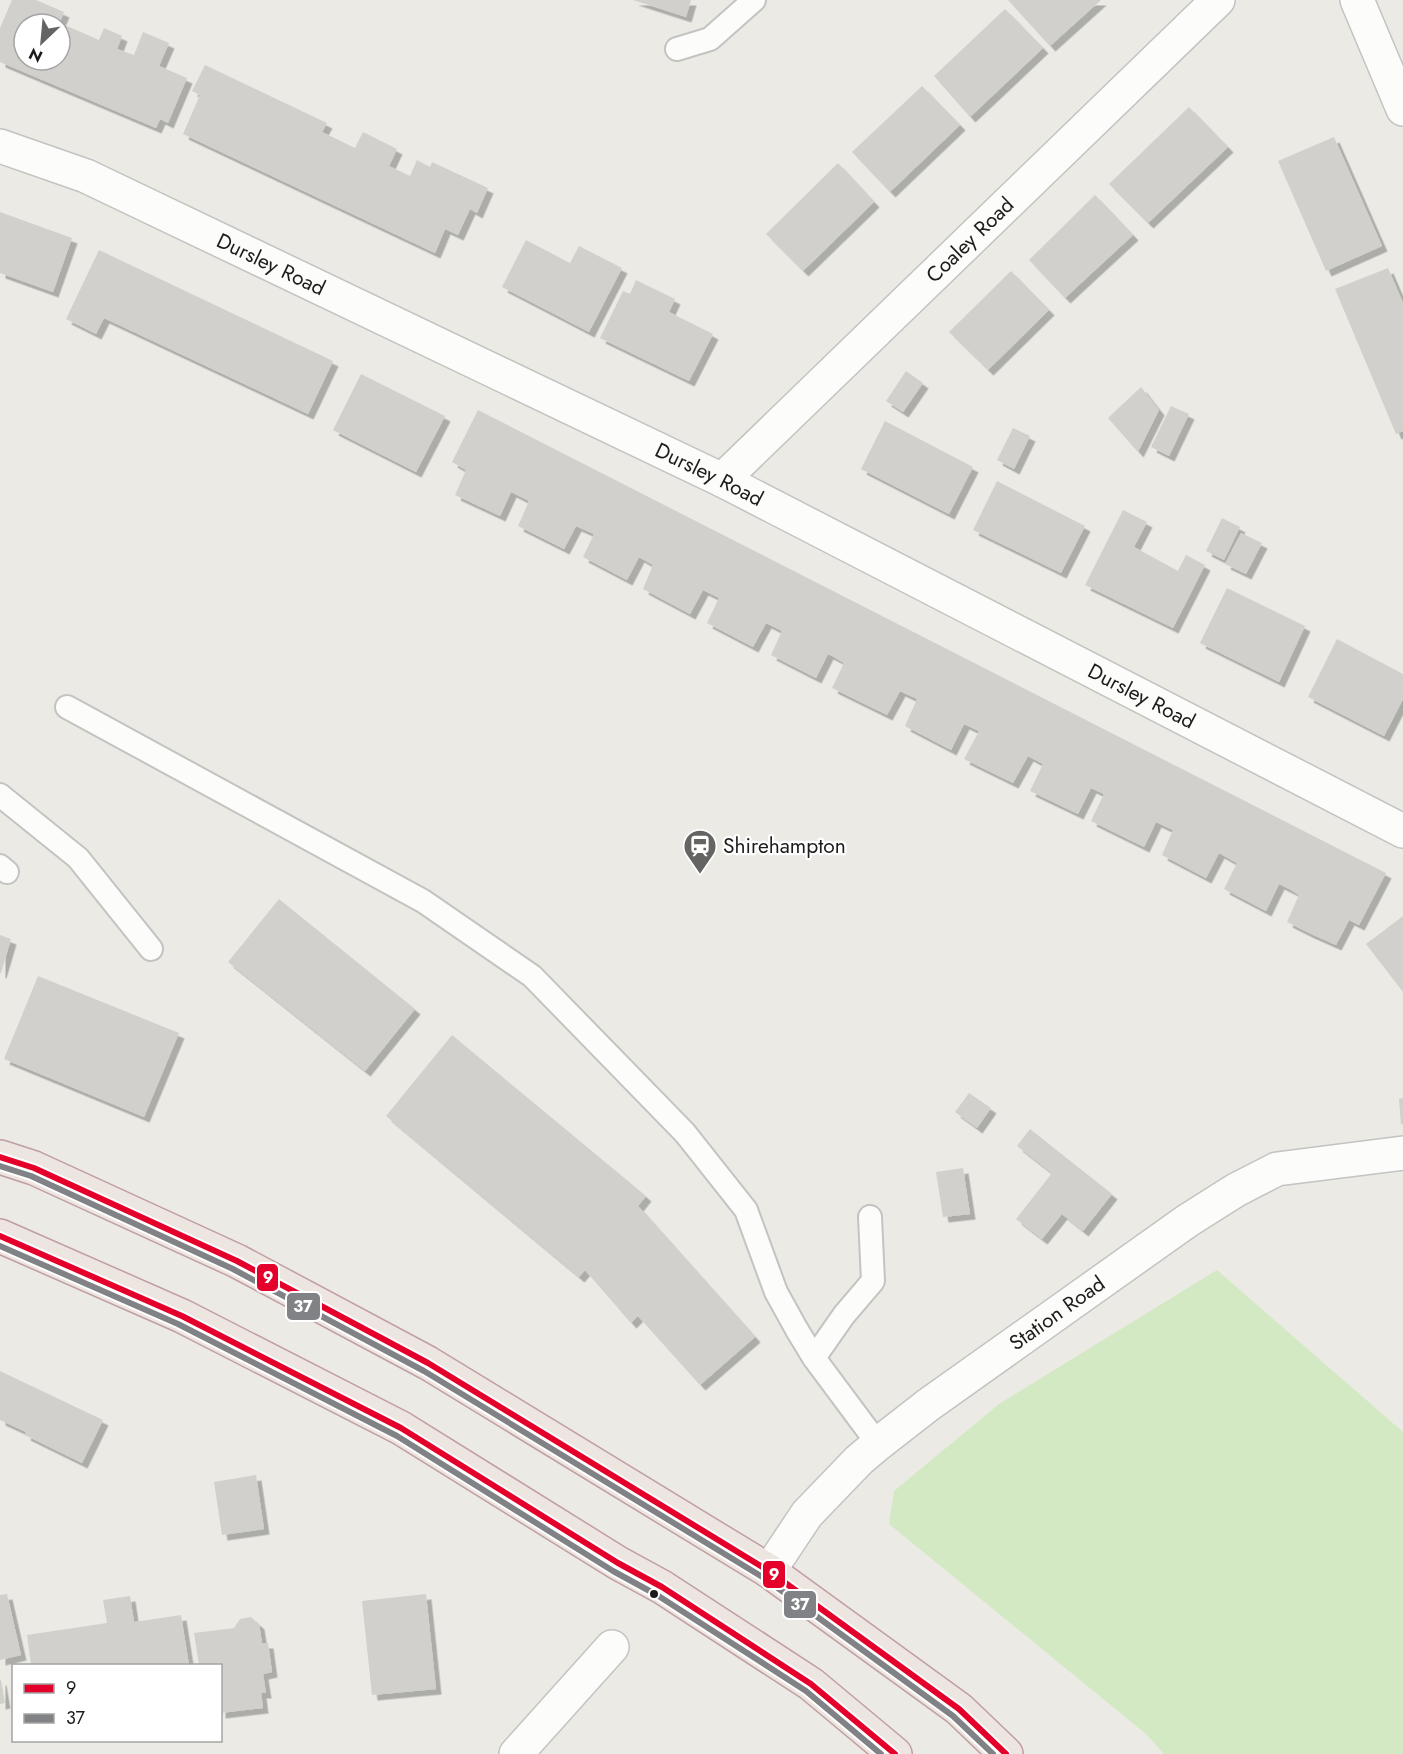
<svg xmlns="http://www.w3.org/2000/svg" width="1403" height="1754" font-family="Jost,sans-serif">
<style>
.grass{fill:#d3e9c3}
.building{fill:#d2d0cc;filter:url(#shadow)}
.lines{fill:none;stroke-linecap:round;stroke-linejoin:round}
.service-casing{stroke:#c3c3c1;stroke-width:26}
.minor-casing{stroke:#c3c3c1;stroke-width:36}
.trunk-casing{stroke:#c09ea3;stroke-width:36}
.service{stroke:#fcfcfb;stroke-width:22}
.minor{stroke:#fcfcfb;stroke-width:33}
.trunk{stroke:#ece5e0;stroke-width:33}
.bus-1-casing{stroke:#fff;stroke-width:10}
.bus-2-casing{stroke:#fff;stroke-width:10}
.bus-1{stroke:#e4002b;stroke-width:6}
.bus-2{stroke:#808285;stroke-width:6}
.bus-dot{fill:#1c1c1c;stroke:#fff;stroke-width:2}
.labels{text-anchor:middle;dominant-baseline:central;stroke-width:4.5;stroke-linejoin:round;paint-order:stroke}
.street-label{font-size:21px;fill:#1c1c1c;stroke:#fff}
.poi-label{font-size:21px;fill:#1c1c1c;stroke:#fff;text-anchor:start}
.line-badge{stroke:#fff;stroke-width:2}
.badge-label{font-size:16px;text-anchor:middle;font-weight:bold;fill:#fff}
</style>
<defs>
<filter id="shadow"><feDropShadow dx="5.5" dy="5.5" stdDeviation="0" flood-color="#0004"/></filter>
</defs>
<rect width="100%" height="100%" fill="#ebeae5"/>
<path class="grass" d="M 1217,1270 L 1403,1432 L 1403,1754 L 1164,1754 L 1146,1734 L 889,1524 L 894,1491 L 999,1404 Z"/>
<path class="building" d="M 12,0 L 36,0 L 64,12 L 59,24 L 24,24 L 24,60 L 60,60 L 60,23 L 99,40 L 104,28 L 122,36 L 117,49 L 134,55 L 143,32 L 169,43 L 159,66 L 187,78 L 168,123 L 160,119 L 156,128 L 0,62 L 0,28 Z
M 633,0 L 691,0 L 686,17 Z
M 1008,0 L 1101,0 L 1050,46 Z
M 1005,9 L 1043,48 L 970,117 L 934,76 Z
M 205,65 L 327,123 L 322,132 L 355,148 L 363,132 L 397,149 L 389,166 L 410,176 L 417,160 L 430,167 L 432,162 L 488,188 L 477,213 L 470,209 L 458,235 L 445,229 L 435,253 L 183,134 L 200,95 L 192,91 Z
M 922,86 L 960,125 L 890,192 L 852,152 Z
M 1189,107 L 1228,147 L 1148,223 L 1109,184 Z
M 1334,137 L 1382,246 L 1326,271 L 1278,161 Z
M 838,163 L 874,202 L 803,271 L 766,234 Z
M 1095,195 L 1133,235 L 1065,298 L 1029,260 Z
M 0,212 L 72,238 L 53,292 L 0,273 Z
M 526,240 L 570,263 L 579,246 L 622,268 L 589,332 L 502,287 Z
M 99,250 L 333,361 L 308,414 L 104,318 L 96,334 L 66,319 Z
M 1388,268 L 1403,303 L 1403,431 L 1396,434 L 1335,289 Z
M 1011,271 L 1049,310 L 988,370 L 949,332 Z
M 636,280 L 675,299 L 669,312 L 713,334 L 689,381 L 600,338 L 623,291 L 630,294 Z
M 906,371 L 923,383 L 903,412 L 886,401 Z
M 361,374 L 445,416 L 416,472 L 333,430 Z
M 1141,387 L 1159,410 L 1138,452 L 1108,418 Z
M 1171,406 L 1189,414 L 1169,456 L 1151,447 Z
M 478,410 L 1386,873 L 1359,925 L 1349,920 L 1336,945 L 1309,933 L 1287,922 L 1299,895 L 1291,890 L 1279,884 L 1266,911 L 1224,889 L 1237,863 L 1219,853 L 1206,878 L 1162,855 L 1173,830 L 1156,822 L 1144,847 L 1091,821 L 1104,794 L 1091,788 L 1078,814 L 1030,791 L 1043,764 L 1028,756 L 1013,783 L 964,759 L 979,731 L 964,724 L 951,750 L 905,726 L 917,699 L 900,691 L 887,715 L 832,688 L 844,663 L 834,657 L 828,654 L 816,678 L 771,655 L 782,631 L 766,623 L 753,647 L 707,623 L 719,598 L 703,590 L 690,614 L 643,589 L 653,565 L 639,557 L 627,580 L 583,557 L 594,534 L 576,526 L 564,549 L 518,526 L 529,501 L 511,492 L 500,516 L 455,495 L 466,470 L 452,462 Z
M 885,421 L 973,467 L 949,514 L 861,469 Z
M 1013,428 L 1030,436 L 1014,469 L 997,460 Z
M 997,481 L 1085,526 L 1061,573 L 973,530 Z
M 1123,510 L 1147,522 L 1134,547 L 1178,571 L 1186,555 L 1205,565 L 1173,628 L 1085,585 Z
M 1222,518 L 1240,527 L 1224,560 L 1206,551 Z
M 1241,533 L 1262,543 L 1246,574 L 1225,564 Z
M 1227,588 L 1305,626 L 1279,682 L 1200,643 Z
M 1337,639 L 1403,674 L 1403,699 L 1384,736 L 1308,697 Z
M 279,899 L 415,1009 L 365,1071 L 228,962 Z
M 1403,916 L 1403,992 L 1366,944 Z
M 0,935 L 11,939 L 1,973 L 0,973 Z
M 38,976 L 179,1033 L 144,1117 L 4,1059 Z
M 452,1035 L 646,1196 L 638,1206 L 755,1337 L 700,1385 L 638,1316 L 631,1323 L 585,1270 L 579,1277 L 386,1116 Z
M 969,1093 L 991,1108 L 977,1128 L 955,1112 Z
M 1403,1098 L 1403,1124 L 1401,1125 L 1399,1099 Z
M 1030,1129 L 1112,1194 L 1083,1231 L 1062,1214 L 1042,1239 L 1016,1219 L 1052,1173 L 1017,1146 Z
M 963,1168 L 970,1214 L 943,1217 L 936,1172 Z
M 0,1371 L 103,1420 L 82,1463 L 25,1435 L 26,1432 L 0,1420 Z
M 256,1475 L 264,1529 L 222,1535 L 214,1482 Z
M 7,1594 L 21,1655 L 0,1660 L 0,1595 Z
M 426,1594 L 436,1689 L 372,1695 L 362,1601 Z
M 130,1596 L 134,1622 L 181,1615 L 189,1665 L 31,1665 L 27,1635 L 107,1623 L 103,1600 Z
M 251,1617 L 259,1624 L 262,1643 L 268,1643 L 272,1672 L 263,1674 L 266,1693 L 261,1693 L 263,1708 L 220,1713 L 220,1665 L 199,1665 L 194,1633 L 234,1628 L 240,1619 Z
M 0,1680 L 1,1680 L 5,1703 L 0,1704 Z"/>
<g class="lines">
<g class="service-casing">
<path id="service" d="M 677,49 L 710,39 L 754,0
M 67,707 L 423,901 L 532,976 L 685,1133 L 746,1210 L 776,1292 L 797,1330 L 814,1358 L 878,1444
M 0,795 L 78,858 L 151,949
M 0,866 L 7,872
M 814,1358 L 844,1315 L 873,1281 L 870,1217"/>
</g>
<g class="minor-casing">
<g id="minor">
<path d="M 1357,0 L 1403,109"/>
<path id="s1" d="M 0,146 L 86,176 L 722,480 L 1403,831"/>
<path id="s2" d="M 722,480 L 1218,0"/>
<path id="s3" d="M 769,1571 L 807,1514 L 859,1460 L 878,1444 L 928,1405 L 1187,1221 L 1236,1190 L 1277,1169 L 1403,1153"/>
<path d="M 516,1754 L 612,1647"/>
</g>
</g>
<g class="trunk-casing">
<path id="trunk" d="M 0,1157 L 34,1168 L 237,1261 L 428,1363 L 769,1571 L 959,1709 L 1006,1754
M 0,1236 L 182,1316 L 401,1428 L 618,1563 L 662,1587 L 811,1684 L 895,1754"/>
</g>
<use href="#service" class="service"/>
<use href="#minor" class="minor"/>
<use href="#trunk" class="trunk"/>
<g class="bus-1-casing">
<path id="bus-1" d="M 0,1157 L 34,1168 L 237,1261 L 428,1363 L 769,1571 L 959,1709 L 1006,1754
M 0,1236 L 182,1316 L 401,1428 L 618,1563 L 662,1587 L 811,1684 L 895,1754"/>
</g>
<g class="bus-2-casing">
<path id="bus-2" d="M 0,1166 L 31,1176 L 233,1269 L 424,1371 L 764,1578 L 953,1716 L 993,1754
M 0,1246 L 178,1324 L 397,1436 L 613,1571 L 657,1595 L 806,1691 L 881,1754"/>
</g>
<use href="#bus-1" class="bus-1"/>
<use href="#bus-2" class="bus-2"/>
</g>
<defs>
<g id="station-pin" transform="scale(1.725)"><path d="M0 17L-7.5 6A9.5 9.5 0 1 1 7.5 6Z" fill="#646462" stroke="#fff"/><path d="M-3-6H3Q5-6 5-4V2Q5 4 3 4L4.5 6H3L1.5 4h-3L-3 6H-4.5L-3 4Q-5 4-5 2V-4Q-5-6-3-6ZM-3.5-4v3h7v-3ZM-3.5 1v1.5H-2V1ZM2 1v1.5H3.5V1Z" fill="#fff"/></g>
</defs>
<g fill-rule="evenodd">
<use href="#station-pin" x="700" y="846"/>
</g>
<circle class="bus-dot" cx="654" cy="1594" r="5"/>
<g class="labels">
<g class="street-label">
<text stroke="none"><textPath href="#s2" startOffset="345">Coaley Road</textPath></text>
<text stroke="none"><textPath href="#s1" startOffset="296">Dursley Road</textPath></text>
<text stroke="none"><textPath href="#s1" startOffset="782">Dursley Road</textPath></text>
<text stroke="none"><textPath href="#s1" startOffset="1268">Dursley Road</textPath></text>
<text stroke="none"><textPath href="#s3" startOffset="390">Station Road</textPath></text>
</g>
<g class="poi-label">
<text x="723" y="846">Shirehampton</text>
</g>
</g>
<g class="line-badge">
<rect x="256" y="1263" width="23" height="29" rx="6" fill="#e4002b"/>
<rect x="286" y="1292" width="35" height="29" rx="6" fill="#808285"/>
<rect x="762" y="1560" width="24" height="29" rx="6" fill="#e4002b"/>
<rect x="783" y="1590" width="34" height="29" rx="6" fill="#808285"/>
</g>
<g class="badge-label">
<text x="268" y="1283">9</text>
<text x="303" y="1312">37</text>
<text x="774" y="1580">9</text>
<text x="800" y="1610">37</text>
</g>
<rect x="12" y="1664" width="210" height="78" fill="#ffffff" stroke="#a4a4a4" stroke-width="1.5"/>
<rect x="24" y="1684" width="30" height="9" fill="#e4002b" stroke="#a4a4a4" stroke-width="1.5"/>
<text x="66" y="1694" font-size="18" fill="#1c1c1c">9</text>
<rect x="24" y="1714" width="30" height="9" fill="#808285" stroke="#a4a4a4" stroke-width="1.5"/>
<text x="66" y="1724" font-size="18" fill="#1c1c1c">37</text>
<g transform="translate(42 42) rotate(206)"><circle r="28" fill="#ffffff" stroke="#a4a4a4" stroke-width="1.5"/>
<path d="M0-4.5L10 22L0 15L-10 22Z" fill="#646462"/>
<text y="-9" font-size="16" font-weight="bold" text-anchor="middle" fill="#1c1c1c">N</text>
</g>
</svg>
